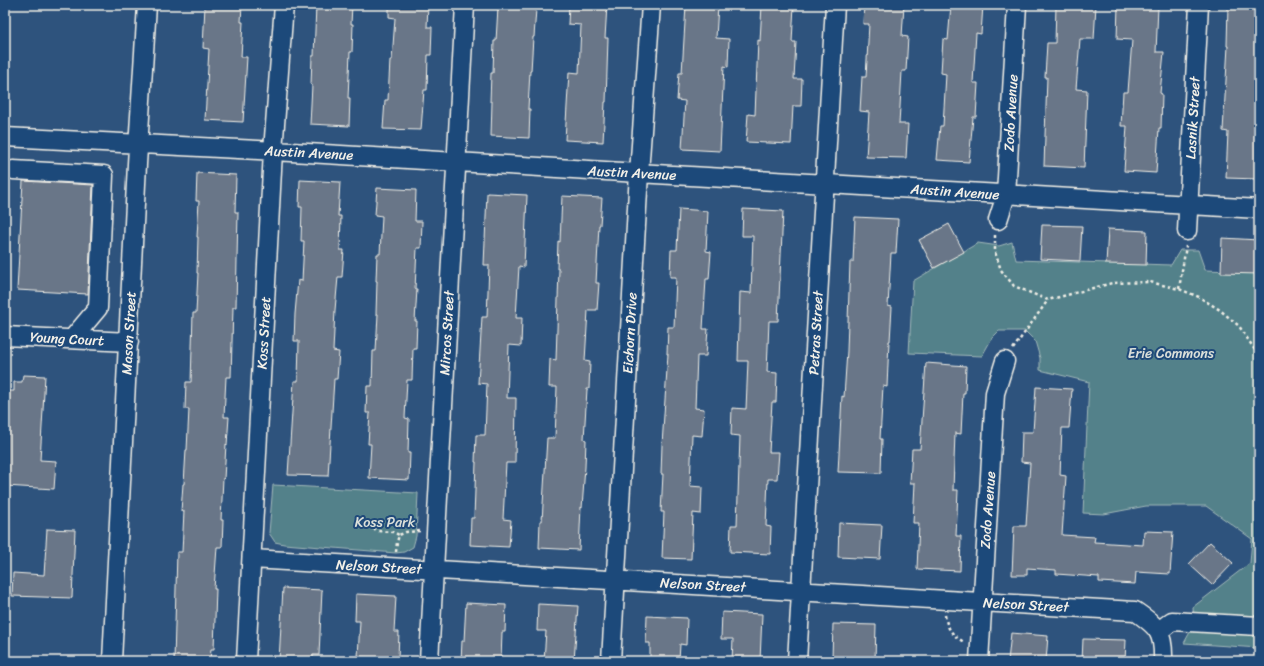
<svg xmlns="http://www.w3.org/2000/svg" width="1264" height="666" font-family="Sriracha,sans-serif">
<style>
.green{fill:#52818a;stroke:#a3b9b9}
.building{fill:#697688;stroke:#f4f1e8}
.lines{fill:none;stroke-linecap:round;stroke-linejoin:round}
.minor-casing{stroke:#f4f1e8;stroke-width:21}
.path{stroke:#f4f1e8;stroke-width:2.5;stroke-dasharray:3 3;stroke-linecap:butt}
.minor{stroke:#1f4a7a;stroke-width:18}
.labels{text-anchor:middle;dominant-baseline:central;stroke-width:4;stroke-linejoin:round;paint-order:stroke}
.street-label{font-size:14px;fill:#f4f1e8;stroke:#1f4a7a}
.park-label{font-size:14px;fill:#dce0da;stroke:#1f4a7a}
</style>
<rect width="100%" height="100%" fill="#2e537d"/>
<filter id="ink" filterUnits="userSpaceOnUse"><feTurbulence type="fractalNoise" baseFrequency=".025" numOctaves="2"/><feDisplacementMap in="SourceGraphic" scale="8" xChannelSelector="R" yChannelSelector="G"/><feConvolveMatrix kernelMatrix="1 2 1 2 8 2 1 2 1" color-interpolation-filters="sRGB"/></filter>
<g filter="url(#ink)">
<path class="green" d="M 1012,242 L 1016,260 L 1171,265 L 1180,250 L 1198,250 L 1205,270 L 1259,272 L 1259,661 L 1258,661 L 1259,648 L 1184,643 L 1194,625 L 1193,607 L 1250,563 L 1252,539 L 1206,506 L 1146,506 L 1104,514 L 1083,513 L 1089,382 L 1040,370 L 1040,358 L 1035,341 L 1025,331 L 999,331 L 992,338 L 982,356 L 909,353 L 913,281 L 978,243 L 999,246 Z
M 273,485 L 418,493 L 416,536 L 413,547 L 404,552 L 396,553 L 284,544 L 275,542 L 269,533 Z"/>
<path class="building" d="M 205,5 L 242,5 L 241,22 L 243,22 L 241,57 L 247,57 L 243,122 L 205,120 L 209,49 L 203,48 Z
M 316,5 L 352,5 L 351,24 L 353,24 L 352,52 L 350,52 L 348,98 L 350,98 L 349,126 L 310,124 L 312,85 L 311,85 L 312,56 L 314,56 Z
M 389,5 L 428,5 L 427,27 L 432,27 L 431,55 L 428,55 L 427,90 L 424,90 L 421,130 L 383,129 L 385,100 L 388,100 L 390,60 L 392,60 L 395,18 L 389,17 Z
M 569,5 L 607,5 L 605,38 L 608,38 L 606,102 L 605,102 L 603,142 L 565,140 L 569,72 L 579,73 L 581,25 L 568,24 Z
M 686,5 L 718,5 L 716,38 L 729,39 L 728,67 L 724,66 L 720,151 L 682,149 L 685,101 L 677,100 L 679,73 L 682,73 Z
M 762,5 L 794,5 L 792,42 L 796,42 L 794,79 L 802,79 L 801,106 L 793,106 L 791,144 L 746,142 L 748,114 L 755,115 L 758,40 L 760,41 Z
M 864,5 L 904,5 L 902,36 L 908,37 L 906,71 L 902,71 L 899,124 L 908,124 L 906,158 L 866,157 L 869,112 L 860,111 L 862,77 L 866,77 L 869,24 L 863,24 Z
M 951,5 L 983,5 L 981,34 L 976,33 L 973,83 L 978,83 L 976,117 L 973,117 L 969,162 L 937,160 L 940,126 L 943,126 L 946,74 L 941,73 L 943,39 L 948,40 Z
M 1056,5 L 1096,5 L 1094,39 L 1080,39 L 1076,89 L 1087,90 L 1084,168 L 1044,166 L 1047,77 L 1045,77 L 1047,43 L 1055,43 Z
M 1118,5 L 1158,7 L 1156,52 L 1164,52 L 1160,93 L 1162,94 L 1161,128 L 1159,128 L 1156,173 L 1124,171 L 1127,126 L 1121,126 L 1123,92 L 1128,92 L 1132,40 L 1117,39 Z
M 1228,5 L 1259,5 L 1259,179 L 1226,178 L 1228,132 L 1223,131 L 1228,46 L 1227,46 Z
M 498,7 L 536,9 L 534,37 L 533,37 L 531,71 L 530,71 L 528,109 L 530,109 L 529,138 L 491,136 L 492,102 L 490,102 L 491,73 L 493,73 L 494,41 L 496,41 Z
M 197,173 L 236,175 L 235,212 L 238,212 L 236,307 L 233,307 L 231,377 L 226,377 L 224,417 L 229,417 L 227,445 L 226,444 L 224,479 L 223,478 L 221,520 L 223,520 L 222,547 L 217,547 L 214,589 L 216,589 L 214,649 L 211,649 L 210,661 L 174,661 L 177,552 L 182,552 L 184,511 L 181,511 L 183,484 L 184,484 L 186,450 L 187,450 L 189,409 L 185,409 L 186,382 L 191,382 L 193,313 L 196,313 L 198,273 L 197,273 L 198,237 L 197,237 L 199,201 L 196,201 Z
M 300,180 L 340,182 L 338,216 L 341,216 L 340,250 L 344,250 L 342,277 L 338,277 L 335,310 L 333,351 L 339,352 L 337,379 L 334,379 L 328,476 L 288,475 L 294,381 L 298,381 L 299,341 L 294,341 L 295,314 L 298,280 L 302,281 L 304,241 L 301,241 L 302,207 L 299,207 Z
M 23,181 L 93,185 L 88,294 L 17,290 Z
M 377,188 L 416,190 L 415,221 L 422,221 L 421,248 L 417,248 L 415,289 L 417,289 L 415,321 L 417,321 L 416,348 L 413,348 L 412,380 L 407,380 L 405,418 L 409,419 L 408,453 L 410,453 L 409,480 L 369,478 L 371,444 L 368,444 L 370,413 L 366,413 L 367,386 L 372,386 L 373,351 L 376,351 L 378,314 L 376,314 L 377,281 L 376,281 L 377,254 L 380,254 L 382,216 L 375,215 Z
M 487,193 L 527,195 L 524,267 L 519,266 L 516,318 L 522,318 L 521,346 L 509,345 L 507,398 L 516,398 L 515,463 L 506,463 L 503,519 L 511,520 L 509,547 L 470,545 L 471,518 L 474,518 L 476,462 L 475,462 L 476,435 L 485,435 L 487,384 L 478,383 L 482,317 L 487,317 L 489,265 L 484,265 Z
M 562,196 L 602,198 L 600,225 L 599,225 L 596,283 L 599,283 L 597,310 L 588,310 L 585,361 L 590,362 L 589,389 L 587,389 L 584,439 L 586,440 L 585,467 L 582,508 L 581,507 L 579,550 L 539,548 L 540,521 L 542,521 L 547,438 L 555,438 L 557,387 L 549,387 L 550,359 L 556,360 L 559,269 L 557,269 L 558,241 L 560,242 Z
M 679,209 L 708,211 L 706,251 L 711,252 L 709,279 L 706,279 L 703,329 L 708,329 L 706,356 L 697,356 L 695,408 L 704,409 L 702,436 L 692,435 L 690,486 L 702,487 L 701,514 L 693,513 L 691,559 L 662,558 L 664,512 L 661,512 L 663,474 L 661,474 L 662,445 L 668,354 L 667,354 L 668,327 L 674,327 L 676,277 L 670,277 L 671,250 L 677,250 Z
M 743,209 L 783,211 L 778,321 L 769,321 L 767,372 L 777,373 L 776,402 L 772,402 L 769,452 L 779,452 L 777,479 L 768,479 L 766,526 L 771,527 L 770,554 L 730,552 L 731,525 L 737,525 L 740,436 L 731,435 L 732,408 L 746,409 L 748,361 L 738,361 L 740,292 L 751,293 L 753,236 L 742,236 Z
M 855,217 L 898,219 L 896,253 L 891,253 L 888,306 L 892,307 L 890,341 L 889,341 L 887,387 L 883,386 L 880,439 L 882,439 L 881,473 L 838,472 L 842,396 L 844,397 L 847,351 L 850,262 L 853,262 Z
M 949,224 L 964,252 L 934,268 L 919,240 Z
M 1042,225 L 1082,226 L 1080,261 L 1040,259 Z
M 1108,229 L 1147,231 L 1146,265 L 1106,264 Z
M 1222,238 L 1259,240 L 1259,274 L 1221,273 Z
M 926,363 L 966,366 L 965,393 L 963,393 L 961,434 L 955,433 L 953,490 L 958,490 L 956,536 L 961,536 L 960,571 L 917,569 L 919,523 L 913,523 L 915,483 L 910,483 L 912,449 L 920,449 Z
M 23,375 L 45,376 L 40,460 L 56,461 L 54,489 L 5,486 L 5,391 L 14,391 L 14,382 L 22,382 Z
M 1036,387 L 1072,389 L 1069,428 L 1062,428 L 1060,475 L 1066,476 L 1062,535 L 1095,537 L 1094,542 L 1143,545 L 1144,531 L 1173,532 L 1170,574 L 1136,572 L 1135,584 L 1099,582 L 1099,577 L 1056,574 L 1056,570 L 1027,568 L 1027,575 L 1012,575 L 1014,526 L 1026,526 L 1030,463 L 1021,462 L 1022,432 L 1033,432 Z
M 839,523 L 882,525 L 880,559 L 838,557 Z
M 47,529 L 75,530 L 72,598 L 12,596 L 13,573 L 44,575 Z
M 1210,542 L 1233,563 L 1212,585 L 1189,564 Z
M 283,588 L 322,590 L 319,655 L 313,655 L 313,661 L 279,661 Z
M 356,594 L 396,596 L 394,632 L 399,632 L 398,659 L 358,657 L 360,621 L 355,621 Z
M 466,603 L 506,605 L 505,632 L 502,632 L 501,661 L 461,661 L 462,641 L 464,641 Z
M 538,604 L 578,606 L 574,661 L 544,661 L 546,631 L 537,631 Z
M 722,612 L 762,614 L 760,661 L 732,661 L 733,639 L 721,639 Z
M 647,616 L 687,618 L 686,645 L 680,644 L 679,661 L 650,661 L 650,643 L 646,643 Z
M 833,624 L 876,625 L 875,660 L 832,658 Z
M 1011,633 L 1048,636 L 1046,661 L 1008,661 Z
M 1083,639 L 1126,640 L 1125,661 L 1082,661 Z"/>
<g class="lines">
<g class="minor-casing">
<path id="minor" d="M 5,137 L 258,150 L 655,174 L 1259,209
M 13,170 L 104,175 L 98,308 L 72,339
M 998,220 L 1006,195 L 1017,5
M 1187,231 L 1199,5
M 5,336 L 129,342
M 252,559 L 1135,611 C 1158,627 1164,632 1163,661
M 1159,631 L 1172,621 L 1259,626
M 112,661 L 137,164 L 147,5
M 246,661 L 273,151 L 284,5
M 429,661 L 465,5
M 611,661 L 639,173 L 651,5
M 797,661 L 835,5
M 979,661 L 995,393 L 1005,361"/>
</g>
<path class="path" d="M 995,235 L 995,252 L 1001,270 L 1014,286 L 1048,300 L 1112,283 L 1150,282 L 1179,289 L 1199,297 L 1220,310 L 1239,326 L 1259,356
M 1179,289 L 1186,246
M 1013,349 L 1048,300
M 368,525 L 378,531 L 393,532 L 399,535
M 396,552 L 397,542 L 399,535 L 406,532 L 420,531
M 945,615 C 947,629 953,636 964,642"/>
<use href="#minor" class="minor"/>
</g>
</g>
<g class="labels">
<g class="street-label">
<text transform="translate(1011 113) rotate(-87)">Zodo Avenue</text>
<text transform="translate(1193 118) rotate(-87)">Lasnik Street</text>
<text transform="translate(309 153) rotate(3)">Austin Avenue</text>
<text transform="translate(632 173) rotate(3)">Austin Avenue</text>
<text transform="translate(955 192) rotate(4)">Austin Avenue</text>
<text transform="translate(129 333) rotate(-87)">Mason Street</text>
<text transform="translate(264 333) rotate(-87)">Koss Street</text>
<text transform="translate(447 333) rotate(-87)">Mircos Street</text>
<text transform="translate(630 333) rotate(-87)">Eichorn Drive</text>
<text transform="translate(816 333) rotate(-87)">Petras Street</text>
<text transform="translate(67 339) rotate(3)">Young Court</text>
<text transform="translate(988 510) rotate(-86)">Zodo Avenue</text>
<text transform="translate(379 567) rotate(3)">Nelson Street</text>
<text transform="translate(703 585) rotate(3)">Nelson Street</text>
<text transform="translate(1026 605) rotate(3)">Nelson Street</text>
</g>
<g class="park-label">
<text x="1171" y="353">Erie Commons</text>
<text x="385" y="522">Koss Park</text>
</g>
</g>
<rect width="1264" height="666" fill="none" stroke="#1f4a7a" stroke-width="20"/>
<rect x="10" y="10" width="1244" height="646" fill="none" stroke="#f4f1e8" stroke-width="1.5" filter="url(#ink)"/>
</svg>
